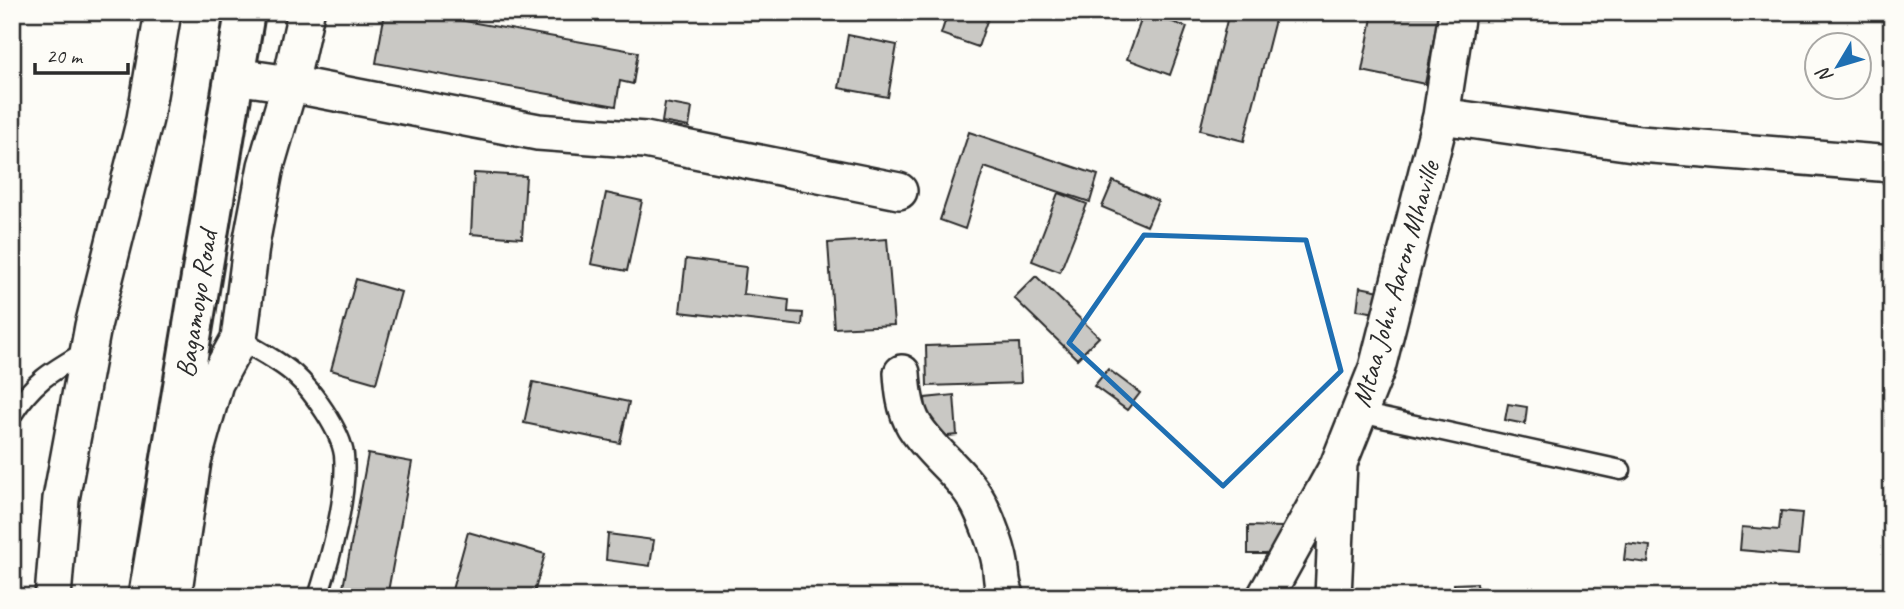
<svg xmlns="http://www.w3.org/2000/svg" width="1904" height="609" font-family="Caveat,sans-serif">
<style>
.building{fill:#c9c8c4;stroke:#2b2b2b;stroke-width:2}
.lines{fill:none;stroke-linecap:round;stroke-linejoin:round}
.lane-casing{stroke:#2b2b2b;stroke-width:23}
.street-casing{stroke:#2b2b2b;stroke-width:40}
.highway-casing{stroke:#2b2b2b;stroke-width:44}
.lane{stroke:#fdfcf7;stroke-width:18}
.street{stroke:#fdfcf7;stroke-width:35}
.highway{stroke:#fdfcf7;stroke-width:38}
.marked{fill:none;stroke:#1f6fb2;stroke-width:5;stroke-linejoin:round}
.labels{text-anchor:middle;dominant-baseline:central;stroke-width:6;stroke-linejoin:round;paint-order:stroke}
.street-label{font-size:28px;fill:#2b2b2b;stroke:#fdfcf7}
</style>
<rect width="100%" height="100%" fill="#fdfcf7"/>
<filter id="ink" filterUnits="userSpaceOnUse"><feTurbulence type="fractalNoise" baseFrequency=".0143" numOctaves="2"/><feDisplacementMap in="SourceGraphic" scale="14" xChannelSelector="R" yChannelSelector="G"/><feConvolveMatrix kernelMatrix="1 2 1 2 8 2 1 2 1" color-interpolation-filters="sRGB"/></filter>
<g filter="url(#ink)">
<path class="building" d="M 385,12 L 443,12 L 442,17 L 638,52 L 633,84 L 620,81 L 616,106 L 376,63 Z
M 948,12 L 990,12 L 978,47 L 941,34 Z
M 1144,12 L 1187,27 L 1170,75 L 1127,59 Z
M 1229,12 L 1277,12 L 1244,141 L 1200,130 Z
M 1373,12 L 1439,12 L 1425,84 L 1362,71 Z
M 848,35 L 897,45 L 888,97 L 839,88 Z
M 665,103 L 692,108 L 689,127 L 662,122 Z
M 969,132 L 1098,175 L 1090,202 L 984,167 L 965,229 L 940,220 Z
M 474,173 L 526,176 L 522,238 L 471,234 Z
M 1113,181 L 1158,201 L 1147,226 L 1102,207 Z
M 606,193 L 642,201 L 627,271 L 591,264 Z
M 1058,193 L 1087,204 L 1060,272 L 1032,261 Z
M 887,239 L 894,325 L 834,328 L 828,243 Z
M 686,259 L 746,267 L 743,294 L 789,300 L 788,312 L 803,313 L 802,326 L 680,312 Z
M 1036,276 L 1099,337 L 1077,359 L 1014,298 Z
M 356,279 L 401,292 L 376,383 L 331,370 Z
M 1360,287 L 1380,291 L 1377,313 L 1357,310 Z
M 1019,343 L 1021,383 L 927,386 L 926,346 Z
M 1108,369 L 1140,393 L 1127,410 L 1094,386 Z
M 533,382 L 629,402 L 620,443 L 524,423 Z
M 954,395 L 957,435 L 928,438 L 925,398 Z
M 1508,404 L 1527,407 L 1525,424 L 1505,420 Z
M 368,454 L 412,462 L 387,597 L 364,597 L 342,593 Z
M 1781,511 L 1802,513 L 1798,555 L 1740,550 L 1742,527 L 1779,530 Z
M 1248,526 L 1283,527 L 1283,554 L 1248,554 Z
M 468,532 L 545,554 L 533,597 L 450,597 Z
M 608,534 L 654,540 L 650,566 L 606,560 Z
M 1626,543 L 1650,546 L 1648,563 L 1624,560 Z
M 1477,583 L 1478,597 L 1455,597 L 1454,584 Z"/>
<g class="lines">
<g class="lane-casing">
<path id="lane" d="M 239,339 C 257,350 278,360 294,374 C 312,390 341,431 344,455 C 348,497 331,556 318,597
M 1360,413 L 1621,470
M 12,415 C 34,380 54,370 88,350"/>
</g>
<g class="street-casing">
<path id="street" d="M 235,76 L 290,84 L 538,132 L 645,140 L 899,191
M 1441,116 L 1640,144 L 1892,164
M 902,373 C 903,390 905,410 914,425 C 932,454 962,472 979,504 C 987,520 1000,553 1001,571 C 1002,581 1002,587 1007,597
M 53,597 L 61,499 L 93,326 L 145,119 L 163,12
M 173,597 L 193,461 L 215,383 L 239,339 L 252,239 L 266,166 L 290,84 L 306,12
M 1265,597 L 1336,469
M 1333,597 L 1339,463 L 1377,368 L 1441,116 L 1457,12"/>
</g>
<g class="highway-casing">
<path id="highway" d="M 148,597 L 245,12"/>
</g>
<use href="#lane" class="lane"/>
<use href="#street" class="street"/>
<use href="#highway" class="highway"/>
</g>
</g>
<path class="marked" d="M 1144,235 L 1306,240 L 1341,371 L 1223,486 L 1069,343 Z"/>
<g class="labels">
<g class="street-label">
<text transform="translate(1395 284) rotate(-74)">Mtaa John Aaron Mhaville</text>
<text transform="translate(196 304) rotate(-81)">Bagamoyo Road</text>
</g>
</g>
<rect width="1904" height="609" fill="none" stroke="#fdfcf7" stroke-width="42"/>
<rect x="21" y="21" width="1862" height="567" fill="none" stroke="#2b2b2b" stroke-width="2.5" filter="url(#ink)"/>
<g transform="translate(1838 66) rotate(232)"><circle r="33" fill="#fdfcf7" stroke="#a9a8a5" stroke-width="2"/>
<path d="M0-5L12 26L0 18L-12 26Z" fill="#1f6fb2"/>
<text y="-10" font-size="19" font-weight="bold" text-anchor="middle" fill="#2b2b2b">N</text>
</g>
<path d="M35 63v10h93v-10" fill="none" stroke="#2b2b2b" stroke-width="3.5"/>
<text x="46" y="63" font-size="21" fill="#2b2b2b" stroke="#fdfcf7" stroke-width="5" paint-order="stroke">20 m</text>
</svg>
